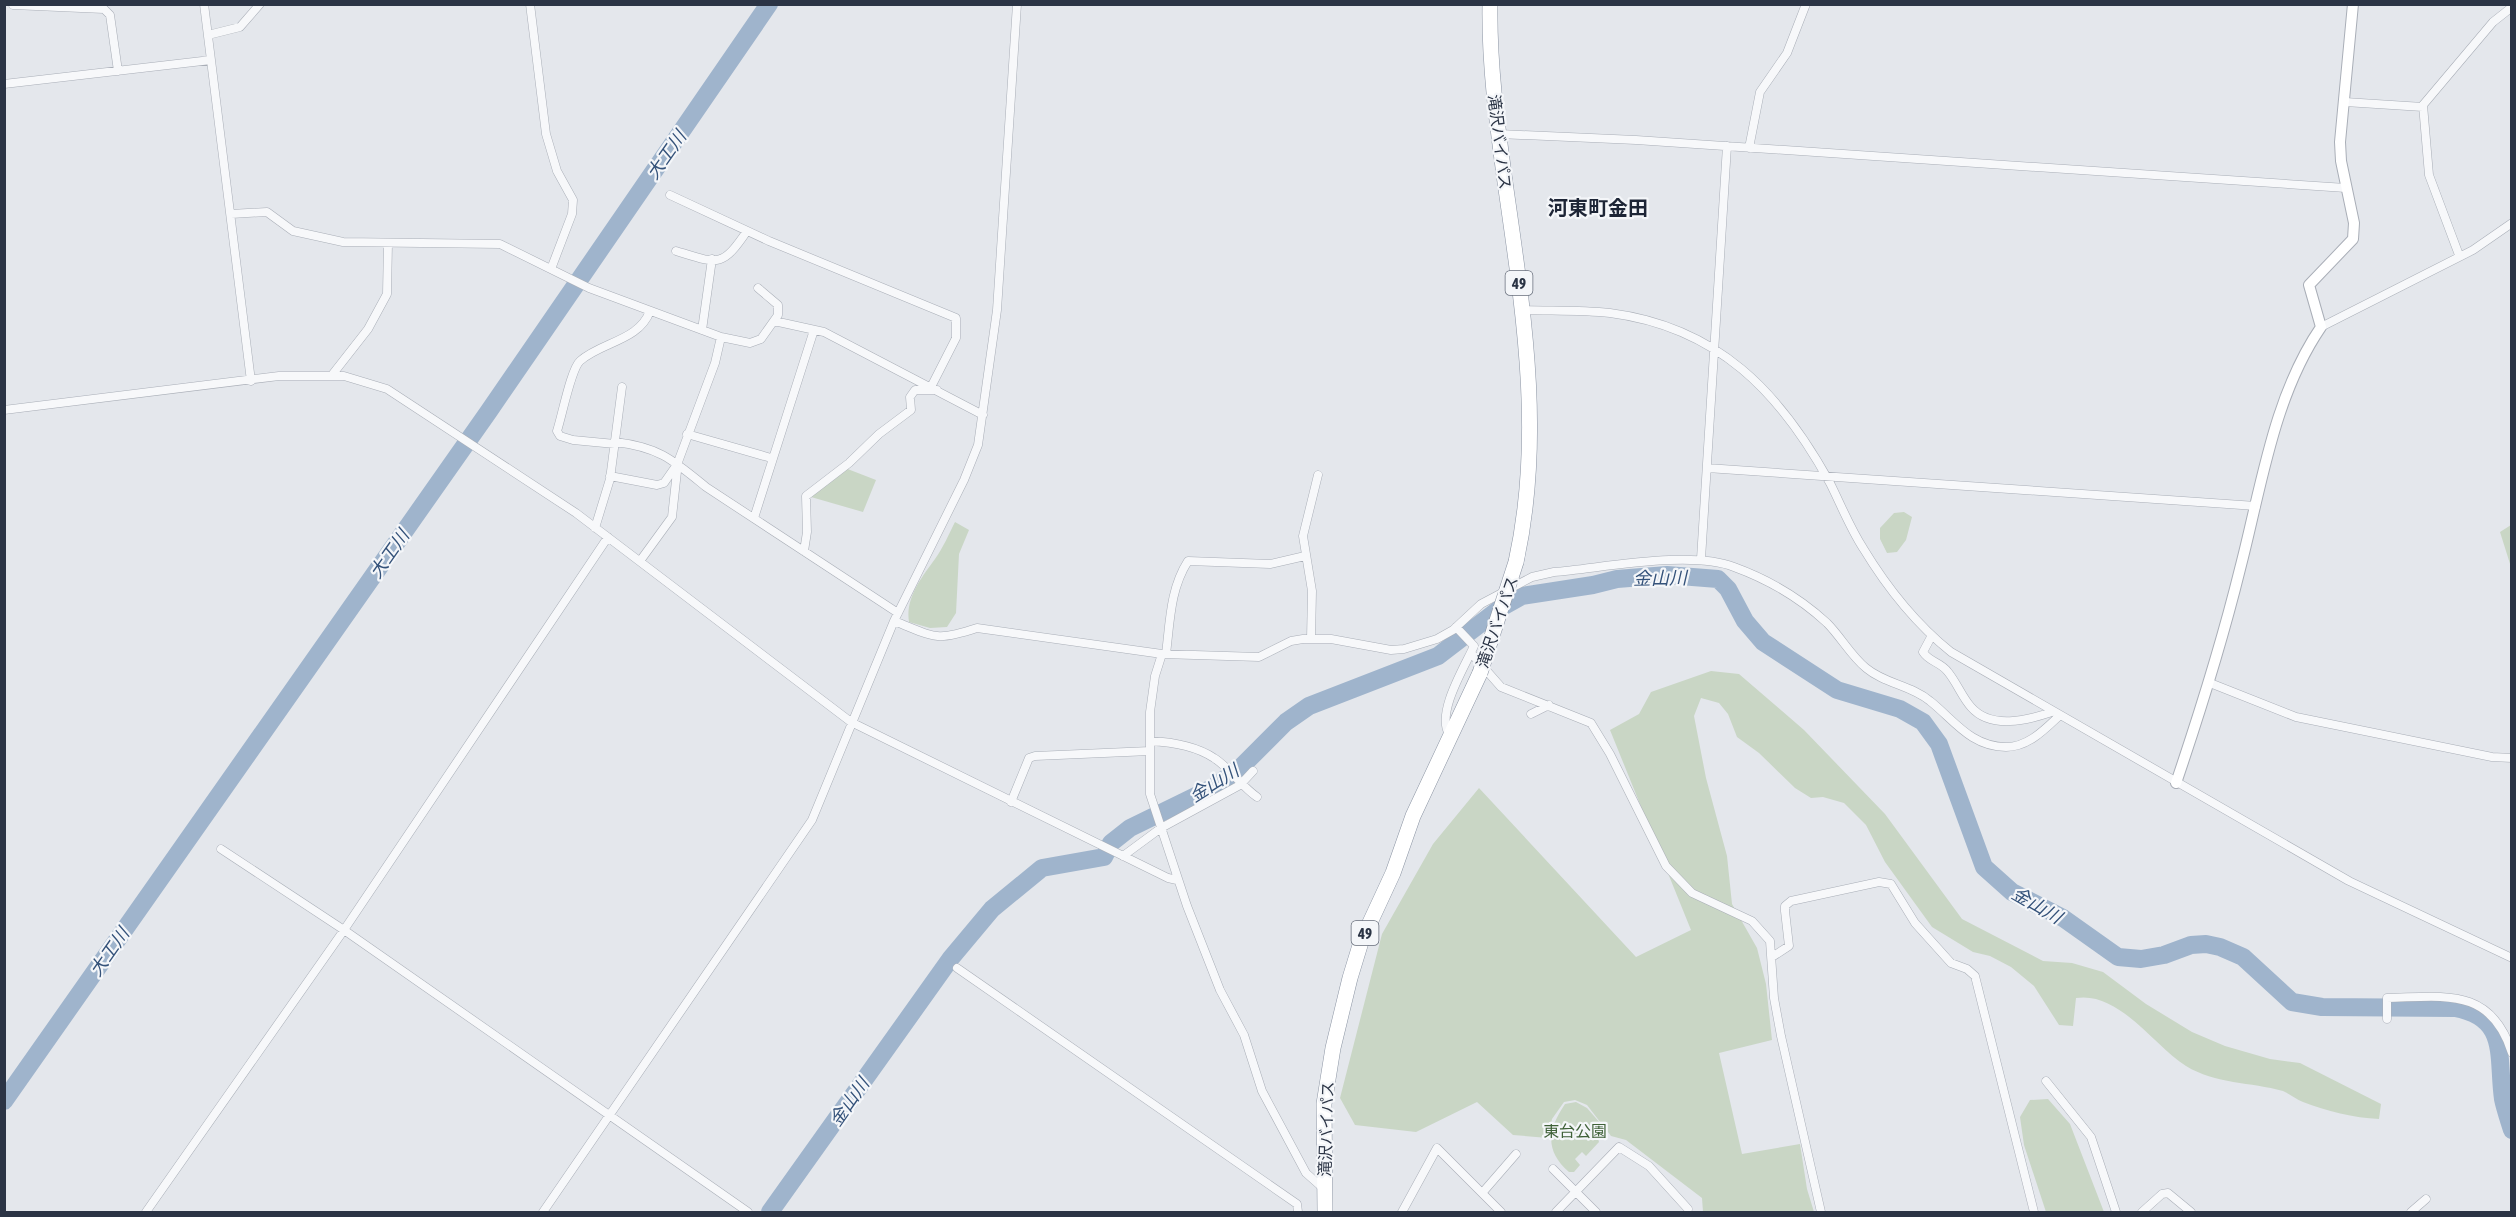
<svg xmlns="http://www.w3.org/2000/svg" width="2516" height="1217" font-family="'Asap Condensed','Noto Sans JP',sans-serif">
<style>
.green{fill:#c9d6c5}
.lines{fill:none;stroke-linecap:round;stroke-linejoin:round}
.river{stroke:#9fb4cc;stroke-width:18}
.street-casing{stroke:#a9aeb7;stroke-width:9}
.secondary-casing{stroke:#a9aeb7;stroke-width:12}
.highway-casing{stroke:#8b94a3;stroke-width:16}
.street{stroke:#f7f8fa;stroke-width:8}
.secondary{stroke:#fff;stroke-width:10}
.highway{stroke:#fff;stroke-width:15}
.highway-bridge-casing{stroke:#8b94a3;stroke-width:16;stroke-linecap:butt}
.highway-bridge{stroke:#fff;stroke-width:15}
.labels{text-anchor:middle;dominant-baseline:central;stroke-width:4.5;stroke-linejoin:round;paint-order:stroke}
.shield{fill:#f4f6f9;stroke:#676e7b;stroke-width:1.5}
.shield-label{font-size:15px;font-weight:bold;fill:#2b3445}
.street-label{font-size:16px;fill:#2b3445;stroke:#f4f6f9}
.park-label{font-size:16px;fill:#3f6138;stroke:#f4f6f9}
.water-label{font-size:18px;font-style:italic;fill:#34527a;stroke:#f4f6f9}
.quarter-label{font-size:20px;font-weight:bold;fill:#1d2536;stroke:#f4f6f9}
</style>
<rect width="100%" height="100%" fill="#e4e7ec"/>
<path class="green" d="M 845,468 L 876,480 L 863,512 L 811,497 Z
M 1904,512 L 1912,517 L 1906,540 L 1897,552 L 1887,553 L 1880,539 L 1880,528 L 1894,513 Z
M 955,522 L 969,530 L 959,554 L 956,613 L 947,627 L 930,628 L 909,622 C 905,598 922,577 935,559 C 943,548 949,534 955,522 Z
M 2511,525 L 2511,567 L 2500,532 Z
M 1711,671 L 1739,674 L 1804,730 L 1885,814 L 1962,919 L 2043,961 L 2072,963 L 2103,972 L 2146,1004 L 2192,1032 L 2225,1046 L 2270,1059 L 2300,1063 L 2381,1104 L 2379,1119 C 2354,1118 2326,1111 2303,1102 C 2296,1099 2290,1094 2283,1091 C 2251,1082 2215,1084 2186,1066 C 2154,1046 2119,991 2076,998 L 2073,1026 L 2059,1025 L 2034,986 L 2011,967 L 1990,956 L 1973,952 L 1932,927 L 1885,862 L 1866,825 L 1844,803 L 1823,797 L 1811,798 L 1795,788 L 1759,753 L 1737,737 L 1728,714 L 1719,703 L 1701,698 L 1694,716 L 1706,778 L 1727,856 L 1732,904 L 1757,948 L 1766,984 L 1772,1040 L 1719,1053 L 1742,1154 L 1800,1144 L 1807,1189 L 1814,1212 L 1703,1212 L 1702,1198 L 1626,1140 L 1611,1136 L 1587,1105 L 1575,1100 L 1564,1102 L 1552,1119 L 1548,1138 L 1513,1135 L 1477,1102 L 1416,1132 L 1355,1125 L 1340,1098 L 1382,934 L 1433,844 L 1479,788 L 1636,957 L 1691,930 L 1610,730 L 1639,714 L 1651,692 Z
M 2048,1099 L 2070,1124 L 2104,1212 L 2046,1212 L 2024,1145 L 2020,1117 L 2030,1100 Z
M 1576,1102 L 1587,1108 L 1608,1132 L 1604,1135 L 1600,1132 L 1597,1135 L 1599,1142 L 1586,1156 L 1582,1152 L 1575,1159 L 1580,1165 L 1574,1172 L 1569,1172 C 1544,1150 1548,1129 1565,1104 Z"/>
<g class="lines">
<path class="river" d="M 4,1101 L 489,411 L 769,4
M 770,1212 L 951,958 L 992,909 L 1042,868 L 1104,857 L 1111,843 L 1130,828 L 1214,787 L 1241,767 L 1286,722 L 1309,706 L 1438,656 L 1502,607 L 1522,596 L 1593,585 L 1617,579 L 1667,575 L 1718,579 L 1728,589 L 1745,621 L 1763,642 L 1837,690 L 1900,709 L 1923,722 L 1939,744 L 1984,867 L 2012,892 L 2063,918 L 2118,957 L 2141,959 L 2164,955 L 2191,945 L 2206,944 L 2220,947 L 2243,957 L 2292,1002 L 2322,1007 L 2455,1008 C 2509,1018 2497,1056 2503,1099 C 2505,1109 2509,1120 2512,1130"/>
<g class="street-casing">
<path id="street" d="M 204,4 L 251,381
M 530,4 L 546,134 L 557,171 L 573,200 L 572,214 L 551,269
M 13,5 L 104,9 L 110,15 L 118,71
M 208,35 L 240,27 L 260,4
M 4,84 L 211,60
M 2345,102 L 2423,107
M 1499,134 L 1636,140 L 2346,188
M 1749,148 L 1760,92 L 1787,53 L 1806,4
M 670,195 L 769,241 L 956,318 L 956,338 L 931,387
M 231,214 L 267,212 L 293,231 L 343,242 L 500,244 L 589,288 L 721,337 L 750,343 L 761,339 L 778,315 L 778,305 L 758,288
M 676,251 C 718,264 722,268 747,231
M 2459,255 L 2429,175 L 2423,105 L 2493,22 L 2512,7
M 1523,310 C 1552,311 1581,310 1610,313 C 1718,327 1780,392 1830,483 C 1841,505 1850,528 1863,548 C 1886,586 1916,624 1951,652 L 2349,881 L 2512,958
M 774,321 L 824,332 L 983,415
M 2321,327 L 2473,250 L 2512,223
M 702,330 L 712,259
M 332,375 L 368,329 L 387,294 L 388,243
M 4,410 L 279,376 L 344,376 L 387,389 L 576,513 L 851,722 L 1168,878 L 1177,880
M 687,434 L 771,458
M 615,442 C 659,447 673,460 706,487 L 898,613
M 615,444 L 573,440 L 560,436 L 557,431 C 562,416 571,369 580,361 C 601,342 639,341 650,311
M 1707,468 L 2256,506
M 610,476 L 657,485 L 664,483 L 678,463
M 754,518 L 814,330
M 595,528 L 610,479 L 622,387
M 804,551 L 807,532 L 806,496 L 849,463 L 879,434 L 911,410 L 910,397 L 915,390 L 937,390
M 1701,559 L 1727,146
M 640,561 L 672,517 L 678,462 L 715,363 L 721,337
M 894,621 C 935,637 935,642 977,628 L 1162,654 L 1259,657 L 1291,641 L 1303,639 L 1331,639 L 1391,650 L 1404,649 L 1437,639 L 1453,630 L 1481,604 L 1532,577 L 1554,572 C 1603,568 1690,550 1734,567 C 1767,579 1801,599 1827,623 C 1841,637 1851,656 1866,668 C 1885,684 1911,685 1930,701 C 1954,720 1971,747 2006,747 C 2028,747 2044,730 2059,716
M 1931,637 L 1923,652 C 1929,662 1941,662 1948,672 C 1957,683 1962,697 1971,707 C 1991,730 2028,720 2052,712
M 1311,639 L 1312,591 L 1303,536 L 1318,475
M 1471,653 L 1501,687 L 1591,723 L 1610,754 L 1666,866 L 1692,893 L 1752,921 L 1770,941 L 1774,998 L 1781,1036 L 1821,1212
M 1162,654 L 1155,676 L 1150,712 L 1150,794 L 1187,906 L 1220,990 L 1244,1035 L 1262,1091 L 1306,1173 L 1324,1189
M 1166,654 C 1170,622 1170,589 1188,561 L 1270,564 L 1305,556
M 2210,683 L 2296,717 L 2492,757 L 2512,758
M 1531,714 L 1549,705
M 1449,734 C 1436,713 1464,668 1474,646 L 1456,627
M 1150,741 C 1171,742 1196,746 1214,758 C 1230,768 1241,786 1257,797
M 1011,802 L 1029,758 L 1035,756 L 1150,751
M 221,849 L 344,930 L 748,1212
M 1123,856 L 1161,828 L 1240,785 L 1253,771
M 1772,957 L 1789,946 L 1785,911 L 1785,906 L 1791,901 L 1879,882 L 1891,884 L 1915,923 L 1951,963 L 1967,969 L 1975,976 L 2034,1212
M 957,968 L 1297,1204 L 1298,1212
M 2387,1019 L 2387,998 C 2443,997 2491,986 2512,1053
M 2046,1081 L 2091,1137 L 2116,1212
M 1553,1169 L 1596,1212
M 1483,1192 L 1516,1154
M 146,1212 L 344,930 L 608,537
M 543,1212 L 812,820 L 894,621 L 964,480 L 978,445 L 997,310 L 1017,4
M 1402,1212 L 1437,1148 L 1501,1212
M 1556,1212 L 1619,1147 L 1649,1166 L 1688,1209
M 2142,1212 L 2162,1194 L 2168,1193 L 2191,1212
M 2411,1212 L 2426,1199"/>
</g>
<g class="secondary-casing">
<path id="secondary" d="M 2176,783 C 2200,712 2222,642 2240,569 C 2261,489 2273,397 2321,327 L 2309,285 L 2353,239 L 2354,223 L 2341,161 L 2340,142 L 2353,4"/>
</g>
<g class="highway-casing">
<path id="highway" d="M 1490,4 C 1489,64 1497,123 1505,182 C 1523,309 1544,435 1516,562
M 1325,1212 L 1324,1104 L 1333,1048 L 1350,978 L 1361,942 L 1393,873 L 1413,816 L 1480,673"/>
</g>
<use href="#street" class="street"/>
<use href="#secondary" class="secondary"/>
<use href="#highway" class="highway"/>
<g class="highway-bridge-casing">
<path id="highway-bridge" d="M 1480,673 L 1516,562"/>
</g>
<use href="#highway-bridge" class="highway-bridge"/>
</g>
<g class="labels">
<g class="shield">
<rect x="1505.5" y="271" width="27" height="24" rx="4.5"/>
<rect x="1351.5" y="921" width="27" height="24" rx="4.5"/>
</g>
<g class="shield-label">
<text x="1519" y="283">49</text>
<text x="1365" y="933">49</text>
</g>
<g class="street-label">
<text transform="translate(1500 142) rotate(83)">滝沢バイパス</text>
<text transform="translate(1497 622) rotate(-71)">滝沢バイパス</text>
<text transform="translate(1326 1129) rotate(-88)">滝沢バイパス</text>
</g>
<g class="park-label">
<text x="1575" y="1131">東台公園</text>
</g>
<g class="water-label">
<text transform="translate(666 155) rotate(-55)">大工川</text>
<text transform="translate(389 554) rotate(-55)">大工川</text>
<text transform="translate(1660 578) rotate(-1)">金山川</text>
<text transform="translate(1214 783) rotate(-32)">金山川</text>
<text transform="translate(2037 905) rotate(30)">金山川</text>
<text transform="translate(109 952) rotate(-55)">大工川</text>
<text transform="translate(849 1102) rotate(-55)">金山川</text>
</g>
<g class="quarter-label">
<text x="1598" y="207">河東町金田</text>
</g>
</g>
<rect width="2516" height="1217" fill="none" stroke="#2b3445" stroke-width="12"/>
</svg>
